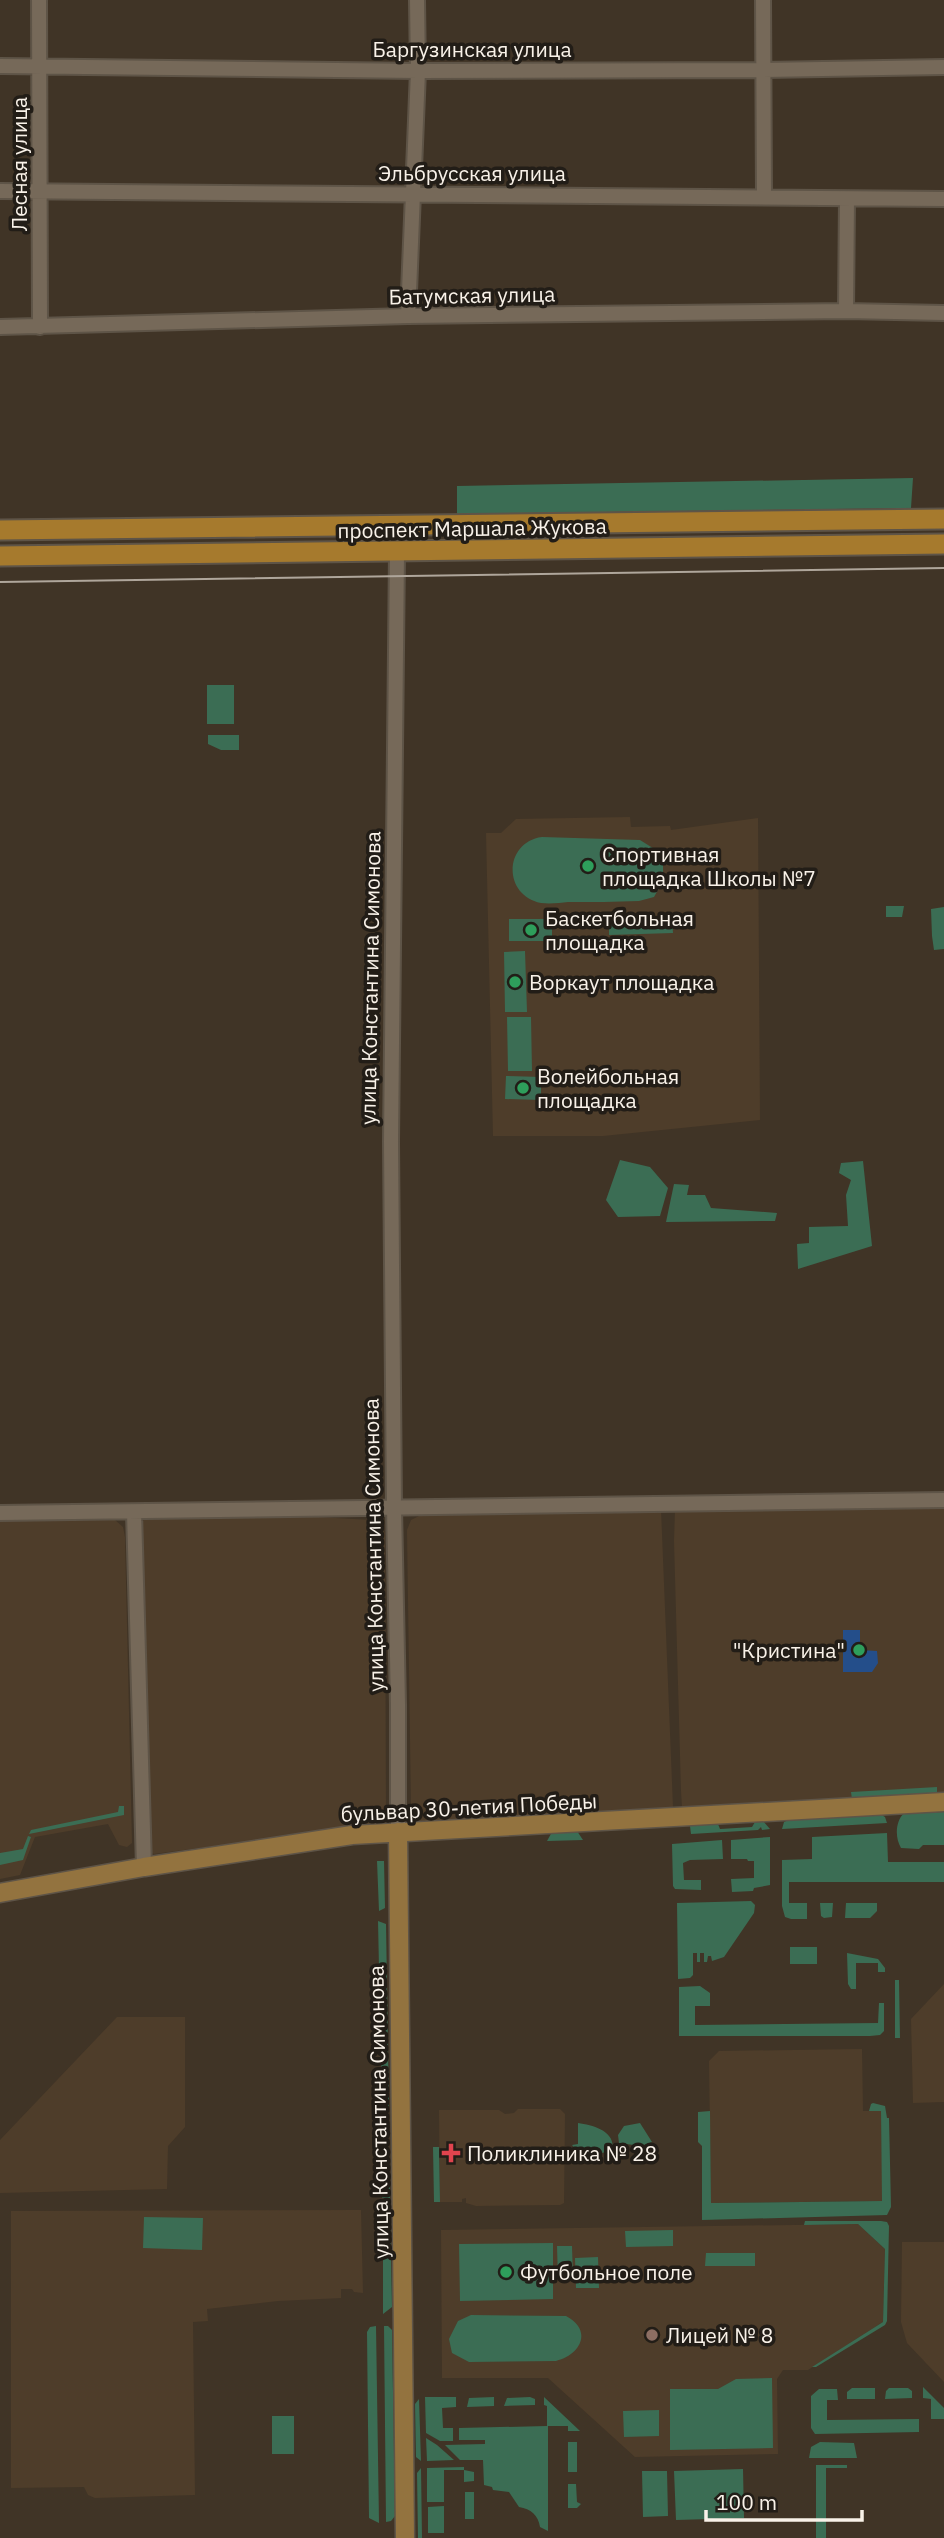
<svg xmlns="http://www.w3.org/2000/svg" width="944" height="2538" font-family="'IBM Plex Sans',sans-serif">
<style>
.built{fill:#4e3d2a}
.green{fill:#3b6d54}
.water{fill:#244e8a}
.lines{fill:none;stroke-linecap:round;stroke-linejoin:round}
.minor-casing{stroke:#5e5447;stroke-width:18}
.major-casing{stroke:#5e5447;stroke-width:21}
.highway-casing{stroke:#5e5447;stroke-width:23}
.minor{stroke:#766959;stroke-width:14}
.major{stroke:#93733f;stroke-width:18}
.highway{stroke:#a67a2d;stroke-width:19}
.tram{stroke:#afa69b;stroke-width:2}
.leisure-dot{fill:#2e9e5b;stroke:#221d17;stroke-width:2.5}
.health-dot{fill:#e0444e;stroke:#221d17;stroke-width:2.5}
.education-dot{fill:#8d6e63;stroke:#221d17;stroke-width:2.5}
.labels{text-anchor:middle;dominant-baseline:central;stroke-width:7;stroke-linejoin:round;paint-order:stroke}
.street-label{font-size:21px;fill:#f9f2e9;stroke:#221d17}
.poi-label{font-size:21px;fill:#f9f2e9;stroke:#221d17;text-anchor:start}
</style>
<rect width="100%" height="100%" fill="#403426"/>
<path class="built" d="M 630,817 L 631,827 L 670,826 L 671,830 L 758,818 L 760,1120 L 603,1136 L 493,1136 L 486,833 L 501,833 L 516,819 Z
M 944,1507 L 944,1794 L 685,1809 L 682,1807 L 681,1791 L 674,1541 L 675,1510 Z
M 661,1509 L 673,1807 L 671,1810 L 416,1823 L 413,1821 L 411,1808 L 407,1530 L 411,1520 L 423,1514 Z
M 318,1517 L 371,1520 L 382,1526 L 385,1534 L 386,1817 L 381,1823 L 373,1825 L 154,1854 L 150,1852 L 138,1526 L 146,1518 L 151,1518 Z
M 115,1520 L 123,1527 L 125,1537 L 132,1843 L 127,1847 L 119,1845 L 108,1824 L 35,1837 L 20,1875 L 0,1879 L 0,1521 Z
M 944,1984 L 944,2102 L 913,2103 L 911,2019 Z
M 117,2017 L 185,2017 L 185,2127 L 168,2146 L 167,2189 L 0,2193 L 0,2140 Z
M 862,2049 L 863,2111 L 881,2111 L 883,2201 L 711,2203 L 709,2061 L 719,2051 Z
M 518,2109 L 560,2109 L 565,2114 L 564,2203 L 560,2205 L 476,2206 L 466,2203 L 466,2198 L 462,2199 L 462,2202 L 440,2202 L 439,2110 L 499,2110 L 505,2114 L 514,2113 Z
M 361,2210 L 363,2293 L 354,2292 L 352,2289 L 341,2289 L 341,2298 L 278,2301 L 207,2309 L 208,2321 L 193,2322 L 195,2495 L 95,2498 L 88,2495 L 84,2487 L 11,2488 L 11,2211 Z
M 858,2224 L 885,2249 L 883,2322 L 808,2370 L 783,2370 L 777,2379 L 778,2454 L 635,2457 L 548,2378 L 442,2378 L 441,2230 Z
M 902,2242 L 944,2242 L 944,2382 L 907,2343 L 901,2322 Z"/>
<path class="green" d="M 913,478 L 911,508 L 457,514 L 457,486 Z
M 207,685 L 234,685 L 234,724 L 207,724 Z
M 208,735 L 239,735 L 239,750 L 221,750 L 208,744 Z
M 542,837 L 640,840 L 656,850 L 663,862 L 663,881 L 654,897 L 639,901 C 615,902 592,902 568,902 C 560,903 550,904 541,903 C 502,895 504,842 542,837 Z
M 886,906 L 904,906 L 902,917 L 886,917 Z
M 944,907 L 944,949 L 934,950 L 932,936 L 931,909 Z
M 509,919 L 552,919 L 552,941 L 509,941 Z
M 672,919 L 673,933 L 609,935 L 609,921 Z
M 525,951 L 527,1012 L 505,1012 L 504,952 Z
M 507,1017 L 531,1017 L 532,1071 L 508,1071 Z
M 506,1076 L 541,1077 L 541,1100 L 505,1099 Z
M 620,1160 L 650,1167 L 668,1188 L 660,1216 L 618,1217 L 606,1200 Z
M 863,1161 L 872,1246 L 798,1269 L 797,1244 L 809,1243 L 809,1227 L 848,1226 L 846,1195 L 851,1180 L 839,1173 L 841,1163 Z
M 674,1184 L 689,1185 L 687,1195 L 705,1195 L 711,1208 L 777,1213 L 775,1221 L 666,1222 Z
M 937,1787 L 937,1795 L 852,1799 L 851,1792 Z
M 119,1806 L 124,1806 L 124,1815 L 29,1834 L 31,1830 L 118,1812 Z
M 944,1812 L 944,1845 L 923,1845 L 919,1849 L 901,1848 C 895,1838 895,1822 904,1813 Z
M 880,1814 L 885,1817 L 887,1823 L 782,1829 L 784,1822 L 789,1820 Z
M 763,1821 L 770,1829 L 762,1830 L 761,1827 L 758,1830 L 691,1834 L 690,1826 L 718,1824 L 720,1829 L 752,1827 L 755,1822 Z
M 577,1831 L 583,1840 L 547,1841 L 552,1832 Z
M 887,1833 L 888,1862 L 944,1862 L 944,1882 L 789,1882 L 789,1903 L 807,1903 L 807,1919 L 791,1919 L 785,1917 L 782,1906 L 782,1860 L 812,1859 L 812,1837 Z
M 28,1836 L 31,1837 L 23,1860 L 0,1865 L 0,1853 L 23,1849 Z
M 770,1837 L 770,1885 L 754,1888 L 753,1891 L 732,1892 L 731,1879 L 754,1878 L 754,1861 L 748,1861 L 747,1859 L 731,1859 L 731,1840 Z
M 722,1840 L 723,1859 L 690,1860 L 683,1863 L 684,1880 L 701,1880 L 701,1890 L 675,1889 L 673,1886 L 672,1844 Z
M 377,1861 L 384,1861 L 385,1908 L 379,1911 Z
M 751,1901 L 755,1905 L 754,1913 L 724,1957 L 712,1961 L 711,1956 L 708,1956 L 707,1962 L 704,1962 L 704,1953 L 700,1953 L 700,1962 L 697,1962 L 697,1953 L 693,1953 L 693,1975 L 690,1978 L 678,1979 L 677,1903 Z
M 820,1903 L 833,1903 L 832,1917 L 824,1918 L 821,1916 Z
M 846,1903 L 877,1903 L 877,1911 L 870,1918 L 845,1918 Z
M 378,1921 L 386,1924 L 389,2109 L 382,2109 Z
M 790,1947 L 817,1947 L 817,1964 L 790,1964 Z
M 847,1953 L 878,1959 L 885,1968 L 885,1972 L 878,1972 L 878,1963 L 856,1963 L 856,1989 L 851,1989 L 848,1984 Z
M 895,1980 L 899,1980 L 900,2038 L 895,2038 Z
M 700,1986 L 710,1993 L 710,2006 L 695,2006 L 695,2025 L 878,2023 L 879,2003 L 884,2003 L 884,2031 L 880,2035 L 870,2036 L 679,2036 L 679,1987 Z
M 873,2103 L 885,2106 L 887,2118 L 889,2118 L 891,2207 L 887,2215 L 702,2220 L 702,2146 L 698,2142 L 698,2112 L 710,2111 L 711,2203 L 882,2201 L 881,2111 L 869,2111 L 871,2104 Z
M 578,2123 C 594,2125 617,2132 612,2151 C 599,2154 580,2157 572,2145 L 578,2144 Z
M 640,2123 L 652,2142 L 641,2146 L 619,2143 L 618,2135 L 624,2126 Z
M 433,2147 L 439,2147 L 440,2202 L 434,2202 Z
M 381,2170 L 386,2170 L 390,2174 L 390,2198 L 382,2198 Z
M 390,2209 L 392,2307 L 383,2314 L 383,2210 Z
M 144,2217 L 203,2218 L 202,2250 L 143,2248 Z
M 805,2221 L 881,2221 L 887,2222 L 889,2226 L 887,2321 L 885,2325 L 816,2367 L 812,2367 L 883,2322 L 885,2249 L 858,2224 L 804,2225 Z
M 673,2230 L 673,2246 L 626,2247 L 625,2231 Z
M 553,2243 L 553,2299 L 460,2301 L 459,2244 Z
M 557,2246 L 572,2246 L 573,2279 L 558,2279 Z
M 706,2253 L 755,2253 L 755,2266 L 705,2266 Z
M 598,2257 L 599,2288 L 576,2288 L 575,2258 Z
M 471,2315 L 566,2316 C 593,2330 581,2355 556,2361 L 469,2362 L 452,2353 L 449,2339 L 458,2321 Z
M 376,2326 L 379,2523 L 369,2518 L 367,2332 L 370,2327 Z
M 384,2326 L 388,2326 L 392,2330 L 395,2516 L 391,2521 L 386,2522 Z
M 772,2378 L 773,2448 L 670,2450 L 670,2389 L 718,2389 L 736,2379 Z
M 923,2387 L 944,2408 L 944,2419 L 931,2419 L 931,2399 L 923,2398 Z
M 852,2388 L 875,2388 L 875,2399 L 847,2399 L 847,2392 Z
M 889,2388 L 908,2388 L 912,2391 L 912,2398 L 885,2399 L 886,2391 Z
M 819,2389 L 837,2389 L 838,2400 L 827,2400 L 827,2420 L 919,2419 L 919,2432 L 815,2434 L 811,2428 L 811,2396 Z
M 456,2397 L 456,2407 L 442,2408 L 443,2428 L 453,2428 L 453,2441 L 440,2441 L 426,2433 L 425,2397 Z
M 494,2397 L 494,2406 L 467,2407 L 469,2398 Z
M 530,2397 L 535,2399 L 535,2405 L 504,2406 L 507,2398 Z
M 544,2397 L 580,2431 L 568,2431 L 568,2426 L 548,2426 L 548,2531 L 540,2527 C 538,2515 531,2509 519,2507 L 509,2492 L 493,2490 L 492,2487 L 484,2485 L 483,2460 L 460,2460 L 445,2445 L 485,2444 L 485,2440 L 459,2440 L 459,2428 L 547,2426 L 547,2406 L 544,2405 Z
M 419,2399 L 421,2461 L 416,2457 L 415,2404 Z
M 659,2410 L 659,2436 L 624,2437 L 623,2411 Z
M 272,2416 L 294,2416 L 294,2454 L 272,2454 Z
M 426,2438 L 437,2445 L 454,2460 L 427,2461 Z
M 568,2442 L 577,2442 L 577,2472 L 568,2472 Z
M 820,2442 L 854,2443 L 857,2458 L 809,2458 L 811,2447 Z
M 816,2465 L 847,2465 L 847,2468 L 826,2468 L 826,2538 L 816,2538 Z
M 464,2467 L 464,2470 L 474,2472 L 474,2481 L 464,2482 L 464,2470 L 444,2470 L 444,2502 L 427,2502 L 427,2468 Z
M 421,2468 L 422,2538 L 418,2538 L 417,2473 Z
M 743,2469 L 744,2518 L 676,2520 L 674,2471 Z
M 642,2471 L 667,2471 L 668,2516 L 643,2517 Z
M 568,2484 L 576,2484 L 577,2502 L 581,2504 L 577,2508 L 568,2508 Z
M 465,2492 L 474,2492 L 474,2519 L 465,2519 Z
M 444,2506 L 444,2533 L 428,2533 L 428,2507 Z"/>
<path class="water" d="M 843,1630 L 860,1630 L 860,1650 L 877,1651 L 878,1663 L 872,1672 L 843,1672 Z"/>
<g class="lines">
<g class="minor-casing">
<path id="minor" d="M 39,0 L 40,327
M 763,0 L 764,196
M 0,66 L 418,71 L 763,70 L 944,67
M 0,191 L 944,199
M 846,311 L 847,199
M 408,316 L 418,71 L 417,0
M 0,327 L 408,316 L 846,311 L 944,313
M 397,552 L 391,1142 L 394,1508 L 398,1705 L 398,1832
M 134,1512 L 144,1867
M 0,1513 L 944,1500"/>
</g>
<g class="major-casing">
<path id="major" d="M 398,1832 L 405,2538
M 0,1893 L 144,1867 L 352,1835 L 944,1802"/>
</g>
<g class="highway-casing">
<path id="highway" d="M 0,530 L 944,519
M 0,556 L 944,544"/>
</g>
<use href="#minor" class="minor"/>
<use href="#major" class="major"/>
<use href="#highway" class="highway"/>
<path class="tram" d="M 0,582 L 944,568"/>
</g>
<g class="leisure-dot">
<circle cx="588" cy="866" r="7"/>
<circle cx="531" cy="930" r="7"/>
<circle cx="515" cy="982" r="7"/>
<circle cx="523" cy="1088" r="7"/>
<circle cx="859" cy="1650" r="7"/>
<circle cx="506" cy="2272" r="7"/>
</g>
<path class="health-dot" d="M447.5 2142.5h7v7h7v7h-7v7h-7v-7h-7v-7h7z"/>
<circle class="education-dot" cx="652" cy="2335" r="7"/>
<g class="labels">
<g class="street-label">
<text x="472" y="49">Баргузинская улица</text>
<text transform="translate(19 164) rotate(-90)">Лесная улица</text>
<text x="472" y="173">Эльбрусская улица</text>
<text transform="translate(472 295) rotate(-1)">Батумская улица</text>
<text transform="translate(472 528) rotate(-1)">проспект Маршала Жукова</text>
<text transform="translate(370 978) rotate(-89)">улица Константина Симонова</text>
<text transform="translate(373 1545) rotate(-91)">улица Константина Симонова</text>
<text transform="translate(469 1807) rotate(-3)">бульвар 30-летия Победы</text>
<text transform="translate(378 2112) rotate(-91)">улица Константина Симонова</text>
</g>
<g class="poi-label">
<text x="602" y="854">Спортивная<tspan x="602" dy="24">площадка Школы №7</tspan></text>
<text x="545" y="918">Баскетбольная<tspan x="545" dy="24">площадка</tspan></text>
<text x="529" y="982">Воркаут площадка</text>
<text x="537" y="1076">Волейбольная<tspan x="537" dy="24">площадка</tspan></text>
<text x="845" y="1650" text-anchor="end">"Кристина"</text>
<text x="467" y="2153">Поликлиника № 28</text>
<text x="520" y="2272">Футбольное поле</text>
<text x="666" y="2335">Лицей № 8</text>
</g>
</g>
<path d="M706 2510v10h156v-10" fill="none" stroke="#f9f2e9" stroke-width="3.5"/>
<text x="716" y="2510" font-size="21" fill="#f9f2e9" stroke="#221d17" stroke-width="5" paint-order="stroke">100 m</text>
</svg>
